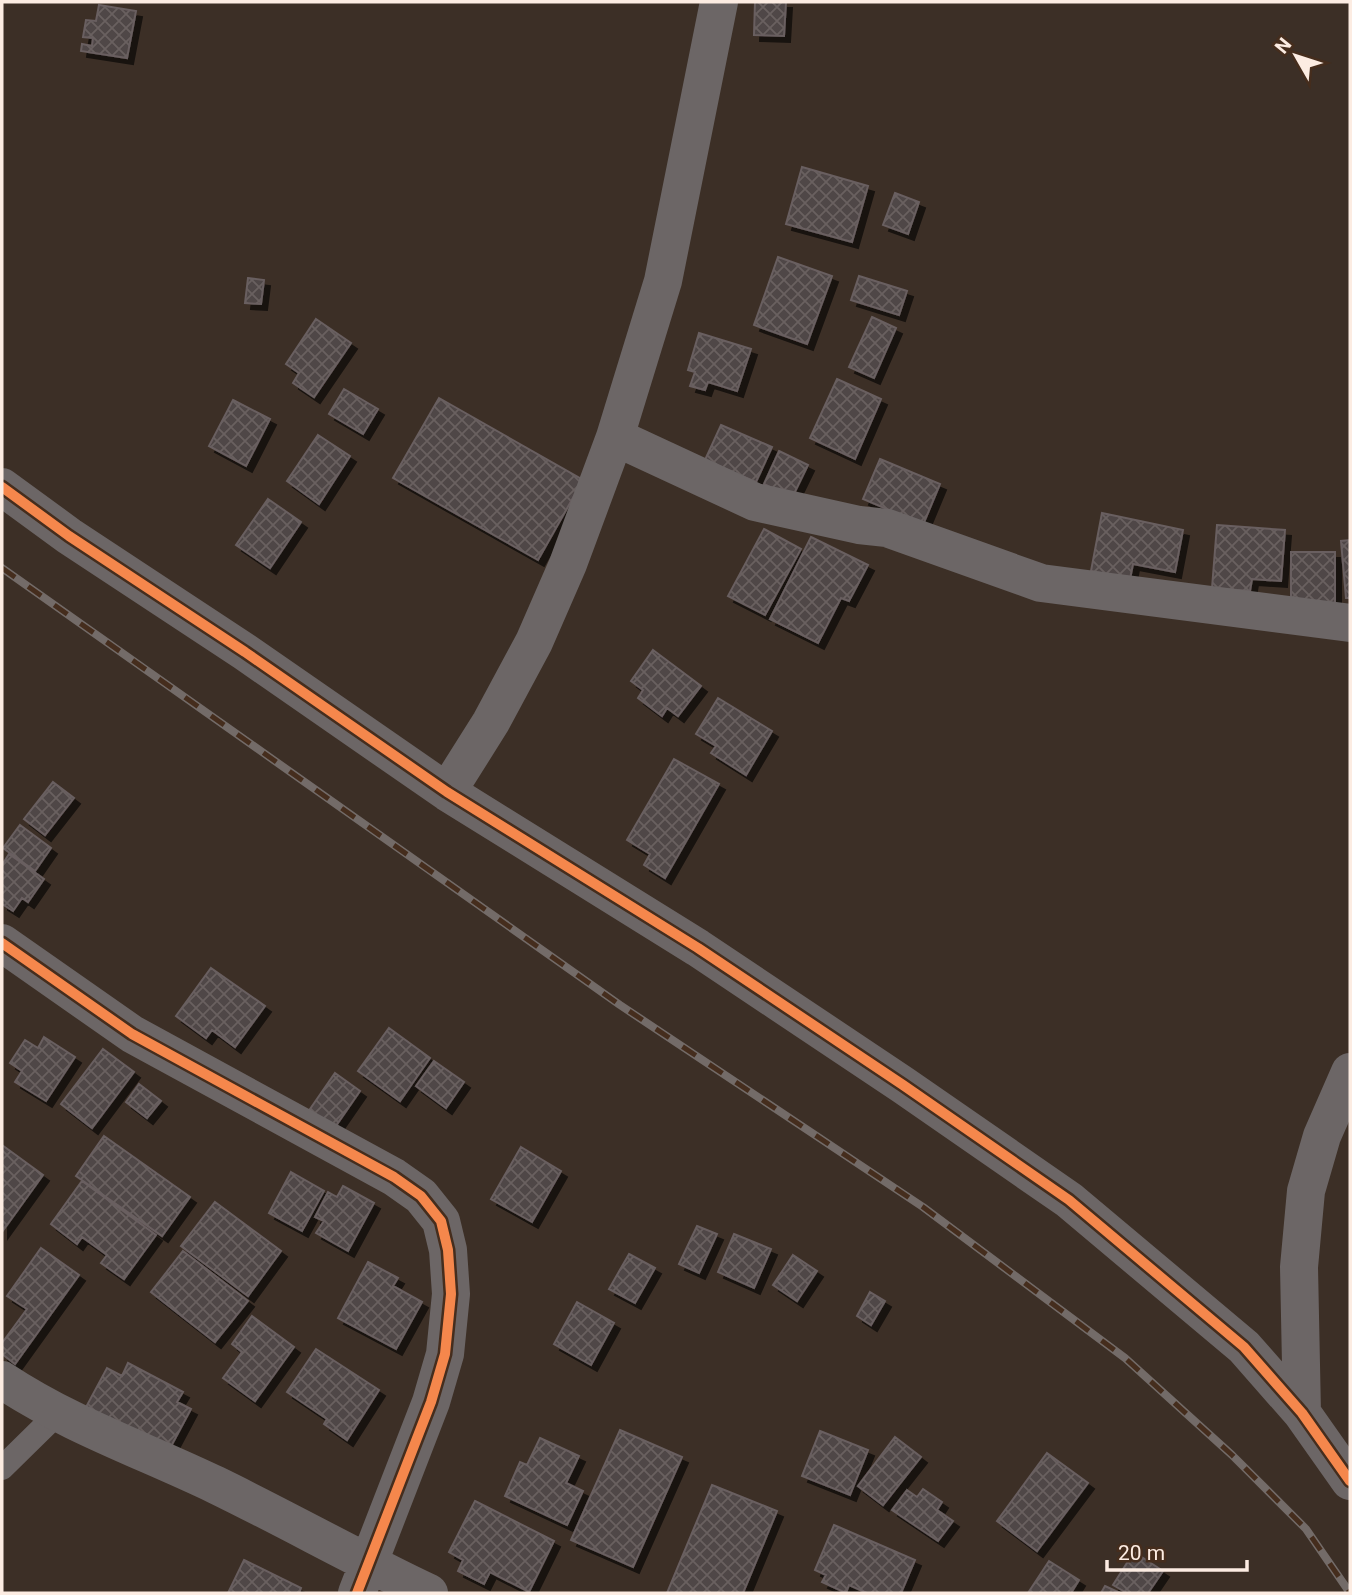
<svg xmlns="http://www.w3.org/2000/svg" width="1352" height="1595" font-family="Roboto,sans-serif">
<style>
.building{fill:url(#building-cross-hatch);stroke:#695f60;stroke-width:2;filter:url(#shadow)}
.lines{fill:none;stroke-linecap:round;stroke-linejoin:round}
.service{stroke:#6c6666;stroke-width:24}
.minor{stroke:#6c6666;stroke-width:38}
.rail-casing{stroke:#736b68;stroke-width:8}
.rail{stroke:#452d1d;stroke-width:5;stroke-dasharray:16;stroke-linecap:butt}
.cycleway-casing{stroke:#452d1d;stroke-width:15}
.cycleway{stroke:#f5874c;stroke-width:10}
</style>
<defs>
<pattern id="building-cross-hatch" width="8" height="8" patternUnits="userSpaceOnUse" patternTransform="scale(1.75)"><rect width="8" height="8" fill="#4f4646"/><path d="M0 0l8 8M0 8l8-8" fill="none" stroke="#696160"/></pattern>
<filter id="shadow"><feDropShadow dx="6" dy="6" stdDeviation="0" flood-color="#0009"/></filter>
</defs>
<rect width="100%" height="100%" fill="#3c2f26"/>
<path class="building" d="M 755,2 L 786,2 L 784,36 L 754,35 Z
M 99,5 L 136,11 L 127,58 L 81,51 L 82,44 L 92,46 L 93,38 L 83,37 L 86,20 L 96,21 Z
M 802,167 L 868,186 L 852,242 L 786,224 Z
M 895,193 L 919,202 L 908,234 L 883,225 Z
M 778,257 L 832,276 L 807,344 L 754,325 Z
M 859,276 L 907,291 L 899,315 L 851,300 Z
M 248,278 L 264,280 L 261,304 L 245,303 Z
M 872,317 L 896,328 L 874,378 L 849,367 Z
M 316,319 L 351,343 L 314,397 L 293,383 L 299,373 L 286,364 Z
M 699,333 L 751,349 L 737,391 L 708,382 L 705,390 L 690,386 L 695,372 L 688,370 Z
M 837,379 L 881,399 L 855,459 L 810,438 Z
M 344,389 L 378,409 L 363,434 L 329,414 Z
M 439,398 L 583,480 L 538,560 L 393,478 Z
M 233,400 L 270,419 L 246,466 L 209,446 Z
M 721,425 L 772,447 L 756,482 L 705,460 Z
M 318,435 L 350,456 L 319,504 L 287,481 Z
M 779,451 L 808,465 L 792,498 L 764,484 Z
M 880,459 L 940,484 L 920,532 L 894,512 L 863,499 Z
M 268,499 L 301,522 L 270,568 L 236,545 Z
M 1102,513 L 1183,530 L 1175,572 L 1133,564 L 1130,579 L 1091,571 Z
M 1217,525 L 1285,530 L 1281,581 L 1252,579 L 1250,591 L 1212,588 Z
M 764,529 L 801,549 L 765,615 L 728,596 Z
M 811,537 L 868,565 L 849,601 L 841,598 L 818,643 L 770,619 Z
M 1350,540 L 1350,598 L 1346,598 L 1341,541 Z
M 1291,552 L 1335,552 L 1335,605 L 1291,605 Z
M 653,650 L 701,686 L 678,716 L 667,708 L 662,716 L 638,698 L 643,690 L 631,681 Z
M 718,698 L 772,731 L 746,775 L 711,753 L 716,746 L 696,734 Z
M 674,759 L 719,784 L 665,878 L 644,865 L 650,854 L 627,840 Z
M 53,782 L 74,798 L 45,835 L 24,819 Z
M 20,825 L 51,848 L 35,871 L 3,848 Z
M 9,854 L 44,879 L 28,902 L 22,898 L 13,911 L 2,904 L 2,865 Z
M 211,968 L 265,1006 L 235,1047 L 212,1030 L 206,1038 L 176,1016 Z
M 389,1028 L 430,1058 L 400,1101 L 358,1071 Z
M 44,1037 L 75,1057 L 46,1101 L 15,1082 L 22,1071 L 10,1063 L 25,1040 L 38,1048 Z
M 103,1049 L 134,1072 L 92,1128 L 61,1104 Z
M 434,1061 L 464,1082 L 446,1108 L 416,1086 Z
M 335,1073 L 360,1091 L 333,1130 L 308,1112 Z
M 139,1084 L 161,1101 L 147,1118 L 126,1102 Z
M 104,1136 L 190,1197 L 162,1236 L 76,1176 Z
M 2,1145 L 43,1175 L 2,1232 Z
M 521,1147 L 561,1171 L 532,1222 L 491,1199 Z
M 291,1172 L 324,1191 L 302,1231 L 269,1213 Z
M 82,1181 L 156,1235 L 124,1279 L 101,1263 L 107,1255 L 82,1237 L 77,1244 L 51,1224 Z
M 343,1186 L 374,1203 L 348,1251 L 316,1233 L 324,1221 L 315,1217 L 328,1192 L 337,1197 Z
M 215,1202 L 281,1251 L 248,1296 L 181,1246 Z
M 697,1226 L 717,1234 L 699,1273 L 679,1264 Z
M 734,1234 L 771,1249 L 754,1288 L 718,1272 Z
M 41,1248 L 79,1275 L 15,1364 L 2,1354 L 2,1343 L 27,1309 L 7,1296 Z
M 183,1251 L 248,1301 L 215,1342 L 151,1292 Z
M 629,1254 L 655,1268 L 635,1303 L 609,1289 Z
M 793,1255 L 817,1271 L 797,1301 L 773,1285 Z
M 368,1262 L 398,1278 L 393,1286 L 422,1302 L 396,1349 L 338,1318 Z
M 870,1292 L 885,1301 L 871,1325 L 857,1316 Z
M 577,1302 L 614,1323 L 591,1365 L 554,1344 Z
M 252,1316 L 294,1347 L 255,1401 L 223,1378 L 242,1352 L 232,1344 Z
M 316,1349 L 379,1390 L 347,1440 L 324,1424 L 327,1419 L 287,1392 Z
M 128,1363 L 183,1392 L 177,1402 L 191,1409 L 168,1452 L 85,1409 L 107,1368 L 122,1376 Z
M 620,1430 L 682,1457 L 633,1567 L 571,1540 Z
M 820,1431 L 868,1450 L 850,1495 L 802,1476 Z
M 895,1437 L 921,1457 L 883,1505 L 858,1486 Z
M 540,1438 L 579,1456 L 566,1483 L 583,1491 L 567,1525 L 505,1496 L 520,1462 L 527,1465 Z
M 1047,1453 L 1088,1483 L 1037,1551 L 997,1521 Z
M 712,1485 L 777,1511 L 743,1593 L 667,1593 Z
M 923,1489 L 942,1502 L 937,1510 L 953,1521 L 938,1541 L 892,1510 L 907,1490 L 917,1497 Z
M 475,1501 L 554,1541 L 529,1592 L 490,1572 L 484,1584 L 458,1571 L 463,1560 L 449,1552 Z
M 834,1525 L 915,1560 L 901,1593 L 867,1593 L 849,1585 L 846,1593 L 822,1582 L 826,1575 L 815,1570 Z
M 1134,1552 L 1163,1571 L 1148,1593 L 1127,1593 L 1113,1585 Z
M 244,1560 L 301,1588 L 299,1593 L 228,1593 Z
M 1049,1561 L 1079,1580 L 1071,1593 L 1028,1593 Z
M 1105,1586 L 1120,1593 L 1101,1593 Z"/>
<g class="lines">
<path class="service" d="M 2,1468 L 57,1414"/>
<path class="minor" d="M 615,437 L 755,502 L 859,525 L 887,528 L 1041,583 L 1350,623
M 2,487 L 69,536 L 245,652 L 447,792 L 698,948 L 903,1085 L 1069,1200 L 1244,1347 L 1302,1413 L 1350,1481
M 447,792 L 491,722 L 534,642 L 568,564 L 615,437 L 663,281 L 719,2
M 2,943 L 132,1034 L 394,1177 L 421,1196 L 441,1221 L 448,1250 L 451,1294 L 445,1354 L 431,1402 L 357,1593
M 2,1380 C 70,1425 143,1450 216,1485 C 288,1520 357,1559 429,1593
M 1302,1413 L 1299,1267 L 1306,1191 L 1322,1136 L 1350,1072"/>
<g class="rail-casing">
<path id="rail" d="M 2,568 L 620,1005 L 923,1207 L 1125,1358 L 1232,1455 L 1306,1529 L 1350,1593"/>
</g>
<use href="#rail" class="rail"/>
<g class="cycleway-casing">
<path id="cycleway" d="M 2,487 L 69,536 L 245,652 L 447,792 L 698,948 L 903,1085 L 1069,1200 L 1244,1347 L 1302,1413 L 1350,1481
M 2,943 L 132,1034 L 394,1177 L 421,1196 L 441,1221 L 448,1250 L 451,1294 L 445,1354 L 431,1402 L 357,1593"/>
</g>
<use href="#cycleway" class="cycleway"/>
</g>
<rect width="1352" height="1595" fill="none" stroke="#fcece2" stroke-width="7"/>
<g transform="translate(1296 56) rotate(309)" stroke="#452d1d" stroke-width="5" paint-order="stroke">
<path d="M0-5L12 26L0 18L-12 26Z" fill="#fcece2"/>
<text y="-10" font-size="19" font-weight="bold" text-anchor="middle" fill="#fcece2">N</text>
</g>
<path d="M1107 1560v10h140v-10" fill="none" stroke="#fcece2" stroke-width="3.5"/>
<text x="1118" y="1560" font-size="21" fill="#fcece2" stroke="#452d1d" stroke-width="5" paint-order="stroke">20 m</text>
</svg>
